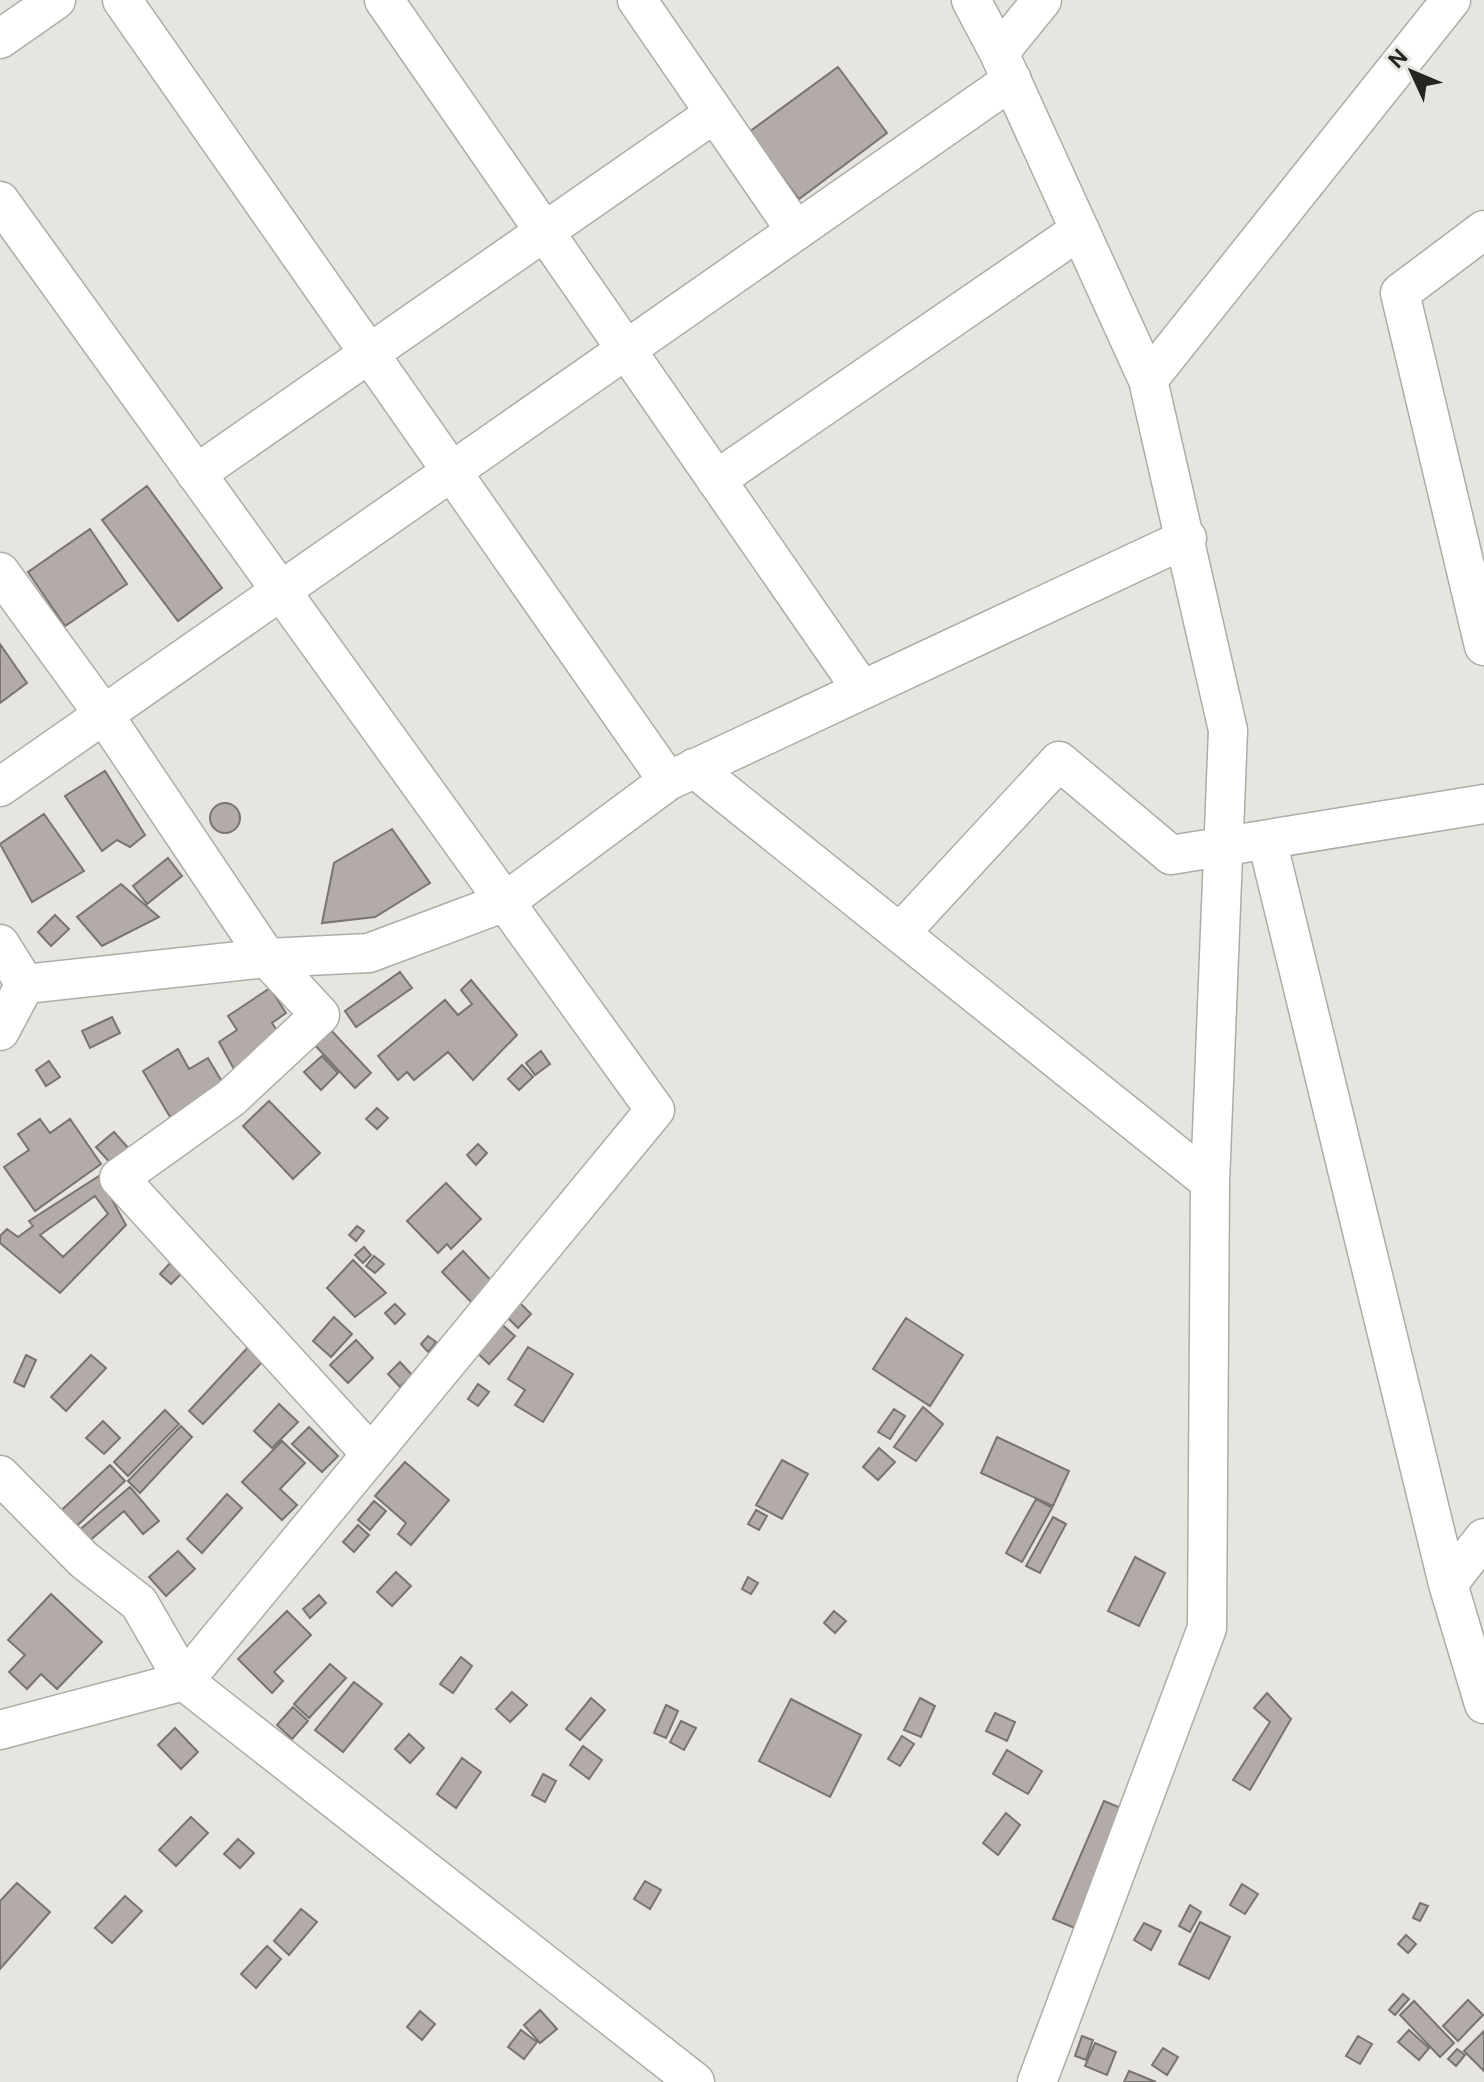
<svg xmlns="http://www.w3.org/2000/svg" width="1484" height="2082" font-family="'DM Sans',sans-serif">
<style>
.building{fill:#b2aba8;stroke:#7a7471;stroke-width:2;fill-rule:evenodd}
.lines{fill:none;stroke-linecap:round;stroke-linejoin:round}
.minor-casing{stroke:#adaca6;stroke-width:41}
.minor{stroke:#fff;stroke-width:38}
</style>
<rect width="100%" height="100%" fill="#e6e5df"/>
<path class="building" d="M 838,67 L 887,133 L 799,199 L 749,132 Z
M 147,486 L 222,588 L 178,621 L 102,520 Z
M 90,529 L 127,584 L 65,626 L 28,572 Z
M 0,644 L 27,683 L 0,703 Z
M 105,771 L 145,835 L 130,847 L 117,840 L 102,851 L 65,796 Z
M210 818a15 15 0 1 1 30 0a15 15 0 1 1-30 0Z
M 44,814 L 84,871 L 32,902 L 0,844 Z
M 392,829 L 430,883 L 375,917 L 322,923 L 334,863 Z
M 168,858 L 182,876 L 147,904 L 133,886 Z
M 121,884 L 159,917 L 102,946 L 77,917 Z
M 55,915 L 69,929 L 51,946 L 38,932 Z
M 400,972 L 412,988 L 356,1027 L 345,1011 Z
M 471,980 L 517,1035 L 473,1080 L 448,1052 L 414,1080 L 407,1072 L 398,1080 L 378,1056 L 445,1000 L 458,1015 L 472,1004 L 461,990 Z
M 270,988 L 286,1013 L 272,1023 L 286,1044 L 239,1078 L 219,1042 L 237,1030 L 228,1016 Z
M 112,1017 L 120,1033 L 90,1048 L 82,1031 Z
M 328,1027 L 371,1073 L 355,1088 L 312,1042 Z
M 178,1049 L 189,1069 L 208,1058 L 224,1085 L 170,1117 L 143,1071 Z
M 541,1051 L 550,1064 L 535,1075 L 526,1063 Z
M 322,1056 L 338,1073 L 321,1090 L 304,1072 Z
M 49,1061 L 60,1077 L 46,1086 L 36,1070 Z
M 522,1065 L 533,1077 L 519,1090 L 508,1079 Z
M 269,1101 L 320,1153 L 293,1179 L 243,1126 Z
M 377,1108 L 388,1118 L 377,1129 L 366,1119 Z
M 40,1119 L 50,1133 L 70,1119 L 101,1164 L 35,1211 L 4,1167 L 29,1150 L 18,1134 Z
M 114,1132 L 130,1150 L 113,1166 L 96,1147 Z
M 478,1144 L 487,1153 L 476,1165 L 467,1155 Z
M 99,1176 L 126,1225 L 60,1293 L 0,1243 L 0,1236 L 7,1229 L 18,1237 L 33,1226 L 29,1221 ZM 95,1196 L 108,1214 L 63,1257 L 40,1235 Z
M 446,1183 L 481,1219 L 451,1249 L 447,1244 L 438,1253 L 407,1221 Z
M 357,1226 L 364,1231 L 356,1241 L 349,1235 Z
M 364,1247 L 371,1255 L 363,1263 L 355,1255 Z
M 463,1251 L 500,1290 L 479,1310 L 442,1272 Z
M 374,1256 L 384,1264 L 375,1273 L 366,1266 Z
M 353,1260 L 386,1293 L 355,1317 L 327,1288 Z
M 172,1261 L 183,1272 L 171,1284 L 160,1274 Z
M 518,1301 L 531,1314 L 518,1328 L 504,1314 Z
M 395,1304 L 405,1314 L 395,1324 L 385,1313 Z
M 334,1317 L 352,1334 L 331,1357 L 313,1341 Z
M 906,1318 L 963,1355 L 930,1406 L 873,1369 Z
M 498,1321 L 515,1336 L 489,1364 L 472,1348 Z
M 428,1336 L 436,1342 L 428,1352 L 421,1344 Z
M 356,1340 L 373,1358 L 348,1383 L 330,1365 Z
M 252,1343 L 267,1357 L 203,1424 L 189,1411 Z
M 528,1347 L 573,1374 L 543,1422 L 515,1405 L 525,1390 L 508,1379 Z
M 26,1355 L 36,1360 L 24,1387 L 14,1382 Z
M 91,1355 L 106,1368 L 66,1411 L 51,1397 Z
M 400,1362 L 412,1375 L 400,1387 L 388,1374 Z
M 478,1384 L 489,1392 L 478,1406 L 468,1399 Z
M 279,1404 L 298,1422 L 272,1448 L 254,1431 Z
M 923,1407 L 943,1424 L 916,1461 L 894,1447 Z
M 894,1409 L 905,1416 L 890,1439 L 878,1432 Z
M 165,1410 L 179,1424 L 128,1476 L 114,1462 Z
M 103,1421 L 120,1438 L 104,1454 L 86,1438 Z
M 181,1426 L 192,1437 L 140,1493 L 128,1481 Z
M 309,1427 L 338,1456 L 322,1472 L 292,1444 Z
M 997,1437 L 1069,1471 L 1053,1506 L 981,1473 Z
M 282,1441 L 305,1463 L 280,1489 L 297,1505 L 282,1520 L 242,1482 Z
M 879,1448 L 895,1462 L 878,1480 L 863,1467 Z
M 782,1460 L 808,1474 L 782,1519 L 756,1505 Z
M 405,1462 L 449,1500 L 411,1545 L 398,1534 L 406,1523 L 375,1496 Z
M 110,1465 L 125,1481 L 68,1534 L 53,1518 Z
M 130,1487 L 159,1521 L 143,1534 L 124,1511 L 80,1549 L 70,1538 Z
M 227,1494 L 242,1508 L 202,1553 L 187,1539 Z
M 1036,1499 L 1052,1508 L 1022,1562 L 1006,1553 Z
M 374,1501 L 386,1511 L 370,1530 L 358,1520 Z
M 756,1510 L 767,1516 L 759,1530 L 748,1524 Z
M 1053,1517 L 1066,1524 L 1040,1573 L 1026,1566 Z
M 358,1525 L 369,1535 L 354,1552 L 343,1542 Z
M 178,1551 L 195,1569 L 166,1596 L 149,1577 Z
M 1135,1557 L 1165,1573 L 1139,1626 L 1108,1611 Z
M 396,1572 L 411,1586 L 392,1606 L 377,1592 Z
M 748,1577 L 758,1583 L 751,1594 L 742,1589 Z
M 51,1594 L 102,1642 L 57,1689 L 41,1674 L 27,1689 L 9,1672 L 25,1655 L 8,1640 Z
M 319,1595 L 326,1603 L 310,1618 L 303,1609 Z
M 287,1611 L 311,1635 L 274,1672 L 283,1681 L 272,1693 L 238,1659 Z
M 834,1611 L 846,1621 L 835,1633 L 824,1623 Z
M 461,1657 L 472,1666 L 453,1693 L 440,1684 Z
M 330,1664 L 346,1678 L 309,1718 L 294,1704 Z
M 354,1682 L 382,1704 L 343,1752 L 315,1730 Z
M 512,1692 L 527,1705 L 510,1722 L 496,1709 Z
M 1267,1693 L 1291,1719 L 1250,1790 L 1233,1780 L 1270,1722 L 1254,1708 Z
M 591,1698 L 605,1710 L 580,1740 L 566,1729 Z
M 920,1698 L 935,1706 L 921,1737 L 904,1730 Z
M 791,1699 L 861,1735 L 830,1797 L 759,1761 Z
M 666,1705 L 678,1711 L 666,1738 L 654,1733 Z
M 293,1707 L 308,1721 L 292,1739 L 277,1725 Z
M 995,1713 L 1015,1722 L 1007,1741 L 986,1731 Z
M 681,1721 L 696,1728 L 684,1750 L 670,1742 Z
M 175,1728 L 198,1752 L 181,1769 L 158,1745 Z
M 409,1734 L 424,1748 L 410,1763 L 395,1749 Z
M 902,1736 L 914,1744 L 900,1766 L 888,1759 Z
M 583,1746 L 602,1760 L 589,1779 L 570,1765 Z
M 1007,1750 L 1042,1771 L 1028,1794 L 993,1774 Z
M 462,1758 L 481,1772 L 456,1808 L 437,1794 Z
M 543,1774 L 556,1781 L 545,1802 L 532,1795 Z
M 1104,1801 L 1128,1811 L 1077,1929 L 1053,1919 Z
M 1006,1813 L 1020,1825 L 998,1855 L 983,1843 Z
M 191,1817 L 208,1833 L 176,1866 L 159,1850 Z
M 238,1839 L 254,1853 L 240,1868 L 224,1854 Z
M 645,1881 L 661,1890 L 650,1909 L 634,1899 Z
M 17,1883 L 50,1912 L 0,1969 L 0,1901 Z
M 1242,1884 L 1258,1894 L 1245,1914 L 1230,1905 Z
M 125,1896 L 142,1911 L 112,1943 L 95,1928 Z
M 1420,1903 L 1428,1906 L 1420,1921 L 1413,1918 Z
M 1190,1905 L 1201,1912 L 1190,1932 L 1179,1926 Z
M 301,1909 L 317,1922 L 289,1955 L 274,1941 Z
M 1200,1922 L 1230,1937 L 1209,1979 L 1179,1964 Z
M 1144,1923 L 1161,1931 L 1151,1950 L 1134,1940 Z
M 1406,1935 L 1416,1944 L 1408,1953 L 1398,1944 Z
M 267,1946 L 281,1959 L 256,1988 L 241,1974 Z
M 1403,1994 L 1409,1999 L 1395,2015 L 1389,2010 Z
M 1468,2000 L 1483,2015 L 1458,2041 L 1443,2026 Z
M 1414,2001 L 1454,2043 L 1440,2057 L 1400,2015 Z
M 540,2010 L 557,2029 L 540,2043 L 524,2025 Z
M 420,2011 L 435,2024 L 422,2040 L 407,2027 Z
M 521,2030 L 537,2042 L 524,2059 L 508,2047 Z
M 1409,2030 L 1429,2048 L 1419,2060 L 1398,2042 Z
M 1484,2031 L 1484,2071 L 1464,2051 Z
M 1082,2036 L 1093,2040 L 1086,2060 L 1075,2056 Z
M 1358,2036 L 1372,2044 L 1360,2064 L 1346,2056 Z
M 1095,2043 L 1116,2052 L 1107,2075 L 1085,2066 Z
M 1163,2048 L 1178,2057 L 1167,2075 L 1152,2065 Z
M 1457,2049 L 1465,2055 L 1456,2066 L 1448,2059 Z
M 1129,2071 L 1156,2082 L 1124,2082 Z"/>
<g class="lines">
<g class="minor-casing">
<path id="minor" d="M 122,0 L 668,781
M 384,0 L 862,690
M 637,0 L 796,231
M 971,0 L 999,53 L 1148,380 L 1228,730 L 1210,1182 L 1207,1628 L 1037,2082
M 0,39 L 56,0
M 999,53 L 1042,0
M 0,201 L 655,1110 L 184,1681 L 695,2082
M 1484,230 L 1400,293 L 1484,646
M 1148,380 L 1451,0
M 196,474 L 715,113
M 716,480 L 1080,230
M 0,572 L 104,715 L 267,958 L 320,1015 L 231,1098 L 119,1178 L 371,1454
M 694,768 L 1210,1182
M 0,787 L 1012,80
M 1267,840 L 1448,1584 L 1484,1704
M 900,933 L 1059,761 L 1171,855 L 1484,804
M 0,944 L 25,984
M 0,1031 L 25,984 L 267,958 L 369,953 L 505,902 L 668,781 L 1187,538
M 0,1475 L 84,1560 L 139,1603 L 184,1681 L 0,1730
M 1448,1584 L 1484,1538"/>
</g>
<use href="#minor" class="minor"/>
</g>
<g transform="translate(1412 72) rotate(314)" stroke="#e6e5df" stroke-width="6" paint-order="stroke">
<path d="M0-6L14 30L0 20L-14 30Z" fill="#252522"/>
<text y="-12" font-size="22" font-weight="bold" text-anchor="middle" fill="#252522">N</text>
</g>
</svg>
